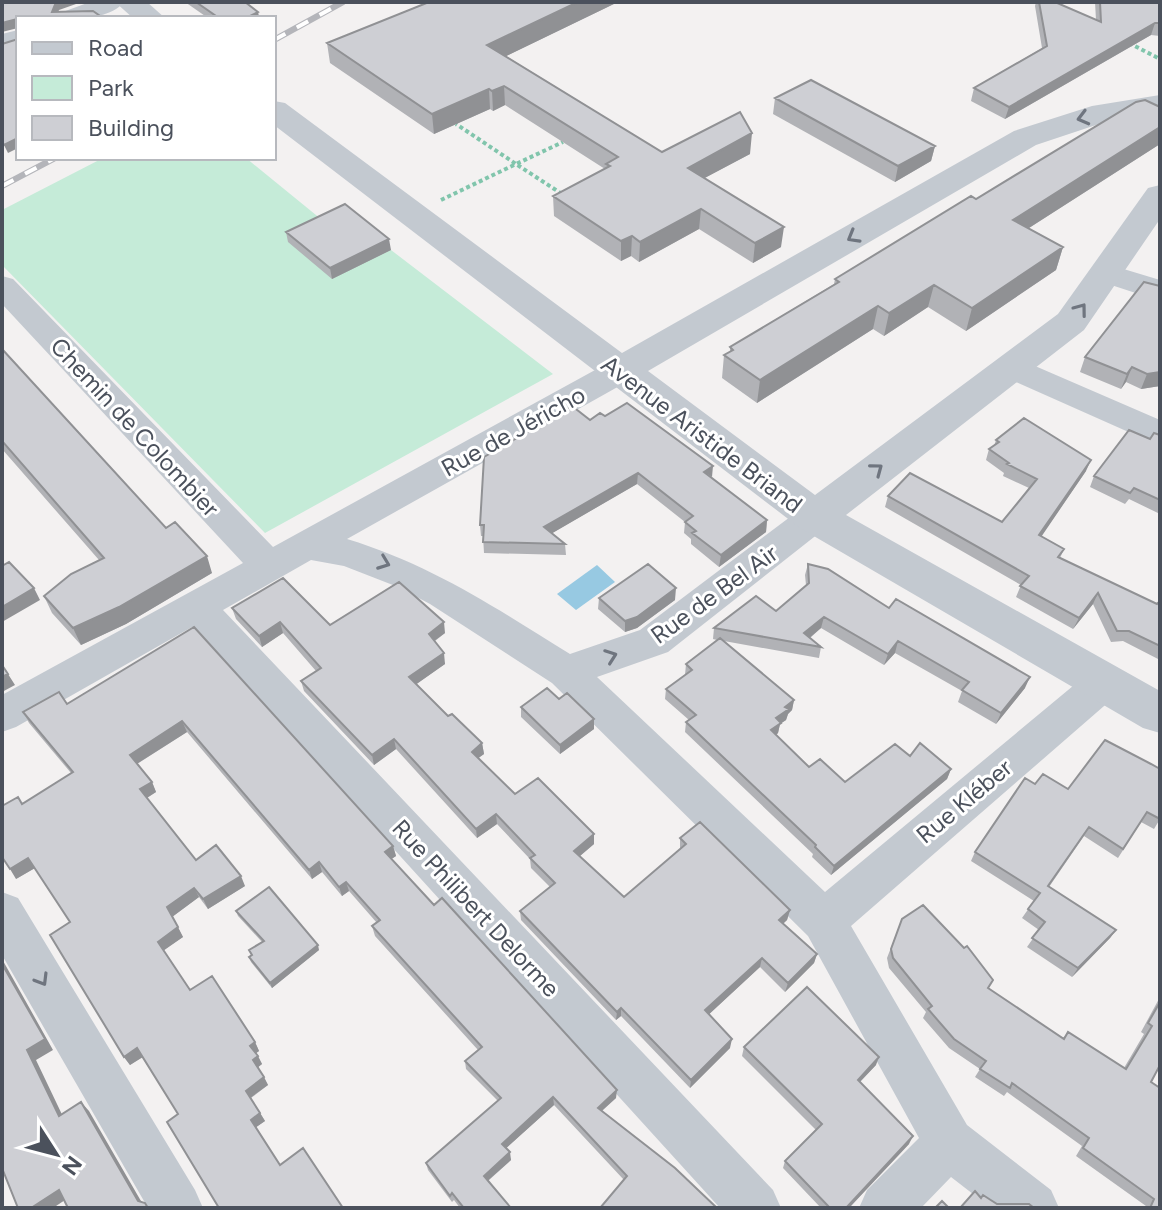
<svg xmlns="http://www.w3.org/2000/svg" width="1162" height="1210" font-family="Figtree,sans-serif">
<style>
.green{fill:#c5ebd8}
.water{fill:#97c9e2}
.lines{fill:none;stroke-linecap:round;stroke-linejoin:round}
.path{stroke:#81c5ac;stroke-width:4;stroke-dasharray:4 3;stroke-linecap:butt}
.minor{fill:#c3c9d0;fill-rule:evenodd}
.tertiary{fill:#c3c9d0;fill-rule:evenodd}
.rail-casing{stroke:#b4b5ba;stroke-width:6}
.rail{stroke:#fff;stroke-width:4;stroke-dasharray:13;stroke-linecap:butt}
.wall{fill:#b1b2b6}
.shaded-wall{fill:#909194}
.building{fill:#cecfd4;stroke:#909194;stroke-width:2}
.oneway{stroke:#6f757f}
.labels{text-anchor:middle;dominant-baseline:central;stroke-width:6;stroke-linejoin:round;paint-order:stroke}
.street-label{font-size:24px;fill:#4b515c;stroke:#fff}
</style>
<rect width="100%" height="100%" fill="#f3f1f1"/>
<path class="green" d="M 103,158 L 246,158 L 327,224 L 391,250 L 553,374 L 265,533 L 2,265 L 2,210 Z"/>
<path class="water" d="M 597,565 L 615,582 L 576,610 L 557,594 Z"/>
<g class="lines">
<path class="path" d="M 1129,43 L 1160,59
M 562,194 L 516,164 L 563,142
M 441,200 L 516,164 L 456,124"/>
<path class="minor" d="M 90,2 L 124,2 C 109,20 78,18 57,18 L 60,13 Z
M 18,30 L 18,46 L 2,51 L 2,34 Z
M 1107,264 L 1160,280 L 1160,301 L 1096,280 L 1092,273 L 1096,266 Z
M 2,276 L 13,279 L 273,547 L 606,364 L 618,361 L 630,364 L 634,372 L 630,380 L 347,539 C 432,565 496,608 570,654 L 640,630 L 802,508 L 815,504 L 828,508 L 833,517 L 828,526 L 668,652 L 597,677 L 825,892 L 1091,671 L 1105,666 L 1119,671 L 1125,682 L 1119,693 L 851,926 L 967,1125 L 1051,1190 L 1059,1208 L 991,1208 L 951,1177 L 921,1208 L 859,1208 L 867,1190 L 919,1138 L 808,936 L 552,683 L 430,604 L 398,587 L 344,566 L 311,560 L 223,610 L 773,1190 L 781,1208 L 720,1208 L 192,627 L 16,727 L 2,732 L 2,695 L 243,563 L 2,304 Z
M 1012,356 L 1160,420 L 1160,446 L 1000,375 L 996,367 L 1000,359 Z
M 2,892 L 18,898 L 195,1190 L 203,1208 L 148,1208 L 2,955 Z"/>
<path class="tertiary" d="M 115,2 L 147,2 L 165,18 L 133,18 Z
M 1160,95 L 1160,113 L 1108,121 L 1036,145 L 648,371 L 815,495 L 1058,314 L 1148,188 L 1160,185 L 1160,219 L 1084,330 L 846,515 L 1160,691 L 1160,733 L 1143,728 L 800,528 L 274,125 L 274,101 L 285,103 L 622,353 L 1014,131 L 1092,106 Z"/>
<g class="rail-casing">
<path id="rail" d="M 274,40 L 343,2
M 2,186 L 55,158"/>
</g>
<use href="#rail" class="rail"/>
</g>
<path class="wall" d="M 185,2 L 248,2 L 248,4 L 258,12 L 259,18 L 208,18 Z
M 424,2 L 618,2 L 506,56 L 662,152 L 750,154 L 704,178 L 781,247 L 753,263 L 699,229 L 639,262 L 631,256 L 621,261 L 554,216 L 553,196 L 605,169 L 505,105 L 493,111 L 490,109 L 434,134 L 330,63 L 327,43 L 425,4 Z
M 1036,2 L 1055,2 L 1096,20 L 1095,2 L 1160,2 L 1160,36 L 1151,35 L 1005,119 L 971,101 L 974,88 L 1042,48 L 1035,6 Z
M 775,98 L 935,146 L 931,161 L 895,182 L 773,114 Z
M 1160,107 L 1160,144 L 1029,228 L 1063,247 L 1056,270 L 966,331 L 928,307 L 884,336 L 873,329 L 757,403 L 722,378 L 724,355 L 730,352 L 730,347 L 834,284 L 835,279 L 976,199 Z
M 286,232 L 391,250 L 332,279 L 288,242 Z
M 1160,286 L 1160,386 L 1141,389 L 1126,382 L 1121,389 L 1080,372 L 1085,357 Z
M 2,349 L 166,528 L 212,573 L 126,624 L 81,645 L 52,613 L 44,596 L 99,560 L 2,449 Z
M 590,420 L 711,477 L 767,520 L 766,532 L 719,567 L 691,544 L 691,539 L 684,533 L 685,522 L 637,484 L 552,533 L 565,544 L 566,555 L 484,553 L 483,536 L 481,536 L 480,525 Z
M 1160,435 L 1160,514 L 1129,499 L 1125,504 L 1090,487 L 1094,476 Z
M 996,440 L 1086,471 L 1041,536 L 1064,549 L 1060,558 L 1157,604 L 1160,601 L 1160,660 L 1123,641 L 1111,642 L 1093,604 L 1073,629 L 1016,597 L 1021,585 L 885,507 L 888,496 L 1002,522 L 1029,488 L 1003,476 L 1004,473 L 986,460 L 989,449 L 994,446 Z
M 808,564 L 889,608 L 1025,688 L 996,724 L 958,702 L 962,691 L 895,653 L 884,665 L 821,628 L 810,638 L 821,647 L 819,658 L 724,641 L 794,700 L 792,710 L 788,714 L 786,720 L 780,724 L 778,733 L 776,735 L 809,767 L 845,782 L 910,756 L 951,769 L 947,779 L 831,875 L 812,857 L 813,854 L 685,732 L 686,722 L 689,720 L 665,699 L 666,689 L 685,675 L 686,664 L 717,640 L 713,639 L 714,628 L 776,611 L 806,585 L 805,575 Z
M 599,598 L 675,600 L 637,628 L 625,632 L 598,609 Z
M 232,608 L 330,625 L 445,633 L 435,641 L 445,664 L 416,684 L 448,716 L 482,743 L 484,754 L 478,758 L 515,794 L 594,834 L 594,844 L 580,856 L 624,897 L 680,849 L 680,838 L 790,910 L 787,920 L 783,924 L 817,954 L 814,963 L 785,992 L 760,967 L 709,1014 L 730,1048 L 690,1088 L 621,1016 L 616,1020 L 521,920 L 520,911 L 550,887 L 531,868 L 530,859 L 497,824 L 477,838 L 396,749 L 374,765 L 304,691 L 301,681 L 316,671 L 283,633 L 262,647 L 236,619 Z
M 194,627 L 393,846 L 396,856 L 391,859 L 616,1098 L 602,1111 L 675,1168 L 624,1180 L 554,1105 L 506,1148 L 511,1160 L 488,1181 L 511,1208 L 460,1208 L 454,1200 L 452,1202 L 428,1170 L 426,1163 L 498,1101 L 466,1069 L 465,1061 L 478,1050 L 375,936 L 372,926 L 377,923 L 349,891 L 342,896 L 322,872 L 312,879 L 187,732 L 137,764 L 152,782 L 156,792 L 147,798 L 196,860 L 245,886 L 208,909 L 199,897 L 172,917 L 183,937 L 163,950 L 190,990 L 255,1042 L 259,1051 L 256,1053 L 262,1064 L 258,1067 L 268,1085 L 251,1098 L 265,1121 L 256,1127 L 280,1165 L 343,1208 L 178,1114 L 142,1057 L 130,1065 L 124,1057 L 70,922 L 35,868 L 16,879 L 71,773 L 29,723 L 23,712 L 67,704 Z
M 521,707 L 594,729 L 560,754 L 521,717 Z
M 1105,740 L 1160,819 L 1154,829 L 1141,822 L 1118,858 L 1084,836 L 1049,887 L 1116,930 L 1110,938 L 1072,977 L 1027,947 L 1039,930 L 1022,918 L 1034,901 L 971,861 L 975,852 L 1035,784 L 1068,789 Z
M 236,911 L 319,950 L 272,988 L 251,962 L 249,957 L 251,955 L 249,950 L 262,942 L 238,916 Z
M 902,919 L 988,988 L 1063,1038 L 1068,1032 L 1124,1068 L 1144,1034 L 1141,1032 L 1160,997 L 1160,1065 L 1151,1082 L 1160,1208 L 1145,1208 L 1146,1206 L 1076,1156 L 1082,1146 L 1007,1092 L 1004,1096 L 975,1077 L 980,1069 L 949,1048 L 923,1018 L 926,1012 L 889,968 L 887,958 Z
M 744,1047 L 876,1065 L 860,1082 L 909,1144 L 849,1208 L 821,1208 L 783,1168 L 785,1161 L 816,1130 L 742,1056 Z"/>
<path class="shaded-wall" d="M 56,2 L 75,2 L 76,4 L 59,10 L 56,18 L 52,12 Z
M 578,2 L 618,2 L 488,65 L 487,45 Z
M 258,12 L 259,18 L 246,18 Z
M 17,19 L 18,28 L 2,32 L 2,23 Z
M 1155,23 L 1151,35 L 1005,119 L 1009,107 Z
M 504,86 L 505,105 L 493,111 L 492,91 Z
M 489,89 L 490,109 L 434,134 L 432,114 Z
M 1160,127 L 1160,144 L 1007,242 L 1013,220 Z
M 752,133 L 750,154 L 686,188 L 688,168 Z
M 18,138 L 18,148 L 8,153 L 4,145 Z
M 935,146 L 931,161 L 895,182 L 898,166 Z
M 701,209 L 699,229 L 639,262 L 640,242 Z
M 784,227 L 781,247 L 753,263 L 755,243 Z
M 632,236 L 631,256 L 621,261 L 621,241 Z
M 389,239 L 391,250 L 332,279 L 330,268 Z
M 1063,247 L 1056,270 L 966,331 L 972,308 Z
M 934,285 L 928,307 L 884,336 L 889,313 Z
M 878,306 L 873,329 L 757,403 L 760,380 Z
M 1132,367 L 1126,382 L 1121,389 L 1127,374 Z
M 1160,372 L 1160,386 L 1141,389 L 1147,374 Z
M 1091,460 L 1086,471 L 1035,546 L 1039,535 Z
M 713,466 L 712,477 L 704,472 Z
M 638,473 L 637,484 L 544,538 L 544,527 Z
M 767,520 L 766,532 L 719,567 L 721,555 Z
M 207,556 L 212,573 L 126,624 L 81,645 L 73,628 Z
M 34,588 L 40,600 L 2,622 L 2,607 Z
M 676,588 L 675,600 L 637,628 L 625,632 L 625,621 Z
M 1098,593 L 1093,604 L 1073,629 L 1079,618 Z
M 824,617 L 821,628 L 801,645 L 804,633 Z
M 280,622 L 283,633 L 262,647 L 259,636 Z
M 444,622 L 445,633 L 430,644 L 429,634 Z
M 898,641 L 895,653 L 884,665 L 888,654 Z
M 444,653 L 445,664 L 411,688 L 409,677 Z
M 8,674 L 15,685 L 2,692 L 2,677 Z
M 1030,677 L 1025,688 L 996,724 L 1001,713 Z
M 794,700 L 792,710 L 788,714 L 786,720 L 780,724 L 778,733 L 769,741 L 771,730 L 776,718 L 785,707 Z
M 594,719 L 594,729 L 560,754 L 560,745 Z
M 182,721 L 187,732 L 135,765 L 130,755 Z
M 394,739 L 396,749 L 374,765 L 372,755 Z
M 482,743 L 484,754 L 473,762 L 472,752 Z
M 951,769 L 947,779 L 831,875 L 834,866 Z
M 152,782 L 156,792 L 145,799 L 140,789 Z
M 496,814 L 497,824 L 477,838 L 476,829 Z
M 594,834 L 594,844 L 574,861 L 574,851 Z
M 393,846 L 396,856 L 387,862 L 385,852 Z
M 28,858 L 35,868 L 16,879 L 10,869 Z
M 319,862 L 322,872 L 312,879 L 309,870 Z
M 241,876 L 245,886 L 208,909 L 203,899 Z
M 346,882 L 349,891 L 342,896 L 339,887 Z
M 194,888 L 199,897 L 172,917 L 167,907 Z
M 790,910 L 787,920 L 777,929 L 779,920 Z
M 178,927 L 183,937 L 163,951 L 158,942 Z
M 1116,930 L 1110,938 L 1072,977 L 1078,968 Z
M 318,945 L 319,950 L 272,988 L 270,983 Z
M 817,954 L 814,963 L 785,992 L 788,983 Z
M 762,958 L 760,967 L 704,1019 L 705,1010 Z
M 2,959 L 53,1050 L 36,1060 L 67,1125 L 59,1116 L 27,1050 L 2,964 Z
M 621,1008 L 621,1016 L 616,1020 L 617,1012 Z
M 732,1039 L 730,1048 L 690,1088 L 691,1080 Z
M 255,1042 L 259,1051 L 255,1054 L 250,1046 Z
M 137,1048 L 143,1057 L 130,1065 L 124,1057 Z
M 258,1056 L 262,1064 L 257,1068 L 253,1060 Z
M 879,1057 L 876,1065 L 854,1088 L 858,1080 Z
M 264,1077 L 268,1085 L 250,1098 L 246,1091 Z
M 617,1090 L 616,1098 L 597,1115 L 598,1108 Z
M 553,1097 L 554,1105 L 503,1151 L 502,1144 Z
M 81,1102 L 89,1111 L 145,1208 L 138,1201 Z
M 260,1113 L 265,1121 L 255,1128 L 251,1120 Z
M 913,1136 L 909,1144 L 849,1208 L 846,1208 Z
M 510,1152 L 511,1160 L 485,1183 L 484,1176 Z
M 59,1190 L 68,1198 L 53,1208 L 31,1208 Z"/>
<path class="building" d="M 2,2 L 56,2 L 52,12 L 93,11 L 103,18 L 18,18 L 18,138 L 4,145 L 2,142 L 2,44 L 18,39 L 17,19 L 2,23 Z
M 196,2 L 245,2 L 258,12 L 246,18 L 219,18 Z
M 429,2 L 578,2 L 487,45 L 662,152 L 740,112 L 752,133 L 688,168 L 784,227 L 755,243 L 701,209 L 640,242 L 632,236 L 621,241 L 553,196 L 610,166 L 606,164 L 618,157 L 504,86 L 492,91 L 489,89 L 432,114 L 327,43 Z
M 1039,2 L 1055,2 L 1101,22 L 1100,2 L 1160,2 L 1160,23 L 1155,23 L 1009,107 L 974,88 L 1047,46 Z
M 811,80 L 935,146 L 898,166 L 775,98 Z
M 1145,100 L 1160,107 L 1160,127 L 1013,220 L 1063,247 L 972,308 L 934,285 L 889,313 L 878,306 L 760,380 L 724,355 L 733,350 L 730,347 L 839,282 L 835,279 L 971,196 L 976,199 L 1136,102 Z
M 345,204 L 389,239 L 330,268 L 286,232 Z
M 1144,282 L 1160,286 L 1160,372 L 1147,374 L 1132,367 L 1127,374 L 1085,357 Z
M 2,349 L 166,528 L 175,522 L 207,556 L 119,607 L 73,628 L 44,596 L 71,574 L 104,558 L 2,441 Z
M 627,403 L 713,466 L 704,472 L 767,520 L 721,555 L 692,533 L 696,531 L 685,522 L 693,516 L 638,473 L 544,527 L 565,544 L 483,542 L 484,525 L 480,525 L 484,457 L 572,406 L 590,420 L 600,413 L 605,416 Z
M 1024,418 L 1091,460 L 1039,535 L 1064,549 L 1058,557 L 1157,604 L 1160,601 L 1160,646 L 1129,631 L 1117,631 L 1098,593 L 1079,618 L 1020,586 L 1029,576 L 888,496 L 910,473 L 1002,522 L 1037,479 L 1007,464 L 1009,463 L 989,449 L 999,442 L 996,440 Z
M 1129,430 L 1150,439 L 1154,433 L 1160,435 L 1160,500 L 1134,488 L 1130,493 L 1094,476 Z
M 9,562 L 34,588 L 2,607 L 2,566 Z
M 648,564 L 676,588 L 637,617 L 625,621 L 599,598 Z
M 808,564 L 828,569 L 889,608 L 896,599 L 1030,677 L 1001,713 L 962,690 L 969,682 L 898,641 L 888,654 L 824,617 L 804,633 L 821,647 L 714,628 L 756,596 L 776,611 L 809,583 Z
M 283,578 L 330,625 L 399,582 L 444,622 L 429,634 L 444,653 L 409,677 L 448,716 L 452,714 L 482,743 L 472,752 L 515,794 L 538,778 L 594,834 L 574,851 L 624,897 L 686,844 L 680,838 L 700,822 L 790,910 L 779,920 L 817,954 L 788,983 L 762,958 L 705,1010 L 732,1039 L 691,1080 L 621,1008 L 617,1012 L 520,911 L 555,883 L 530,858 L 535,855 L 496,814 L 476,829 L 394,739 L 372,755 L 301,681 L 321,668 L 280,622 L 259,636 L 232,608 Z
M 194,627 L 393,846 L 385,852 L 434,905 L 442,898 L 617,1090 L 598,1108 L 675,1168 L 717,1208 L 600,1208 L 627,1176 L 553,1097 L 502,1144 L 510,1152 L 484,1176 L 511,1208 L 464,1208 L 452,1193 L 450,1196 L 426,1163 L 501,1098 L 465,1061 L 482,1047 L 372,926 L 380,920 L 346,882 L 339,887 L 319,862 L 309,870 L 182,721 L 130,755 L 152,782 L 140,789 L 196,860 L 216,845 L 241,876 L 203,899 L 194,888 L 167,907 L 178,927 L 158,942 L 190,990 L 212,976 L 255,1042 L 250,1046 L 258,1056 L 253,1060 L 264,1077 L 246,1091 L 260,1113 L 251,1120 L 280,1165 L 303,1148 L 343,1208 L 219,1208 L 167,1122 L 178,1114 L 137,1048 L 124,1057 L 50,935 L 70,922 L 28,858 L 10,869 L 2,857 L 2,806 L 18,797 L 22,804 L 73,772 L 23,712 L 59,692 L 67,704 Z
M 720,638 L 794,700 L 785,707 L 789,709 L 776,718 L 781,723 L 771,730 L 809,767 L 820,759 L 845,782 L 895,744 L 910,756 L 920,743 L 951,769 L 834,866 L 815,847 L 816,845 L 686,722 L 696,715 L 666,689 L 692,670 L 686,664 Z
M 2,665 L 8,674 L 2,677 Z
M 547,688 L 559,699 L 567,693 L 594,719 L 560,745 L 521,707 Z
M 1105,740 L 1151,764 L 1160,769 L 1160,819 L 1147,812 L 1123,849 L 1089,827 L 1048,886 L 1116,930 L 1078,968 L 1032,938 L 1045,922 L 1028,909 L 1040,893 L 975,852 L 1025,778 L 1035,784 L 1043,774 L 1068,789 Z
M 269,887 L 318,945 L 270,983 L 249,957 L 252,955 L 249,950 L 264,941 L 236,911 Z
M 923,905 L 964,948 L 967,946 L 993,980 L 988,988 L 1064,1039 L 1068,1032 L 1126,1069 L 1152,1026 L 1148,1023 L 1160,1002 L 1160,1065 L 1151,1082 L 1160,1088 L 1160,1208 L 1150,1208 L 1154,1199 L 1083,1148 L 1089,1138 L 1012,1083 L 1010,1088 L 980,1069 L 986,1061 L 954,1039 L 928,1009 L 932,1006 L 893,958 L 891,949 L 902,919 Z
M 2,964 L 45,1039 L 27,1050 L 59,1116 L 81,1102 L 138,1201 L 145,1203 L 148,1208 L 68,1208 L 59,1190 L 31,1208 L 18,1208 L 2,1168 Z
M 807,987 L 879,1057 L 858,1080 L 913,1136 L 846,1208 L 830,1208 L 785,1161 L 822,1124 L 744,1047 Z
M 975,1191 L 981,1198 L 983,1195 L 997,1204 L 1029,1204 L 1034,1208 L 960,1208 Z
M 942,1201 L 949,1208 L 935,1208 Z"/>
<defs><path id="oneway-chevron" d="M-2-3.5L2.5 0L-2 3.5" fill="none" stroke-width="1.6" stroke-linecap="round" stroke-linejoin="round" transform="scale(2)"/></defs>
<g class="oneway">
<use href="#oneway-chevron" transform="translate(1083 118) rotate(165)"/>
<use href="#oneway-chevron" transform="translate(853 237) rotate(150)"/>
<use href="#oneway-chevron" transform="translate(1081 309) rotate(-53)"/>
<use href="#oneway-chevron" transform="translate(877 469) rotate(-37)"/>
<use href="#oneway-chevron" transform="translate(384 563) rotate(21)"/>
<use href="#oneway-chevron" transform="translate(611 656) rotate(-20)"/>
<use href="#oneway-chevron" transform="translate(42 980) rotate(59)"/>
</g>
<g class="labels">
<g class="street-label">
<text transform="translate(135 427) rotate(47)">Chemin de Colombier</text>
<text transform="translate(513 431) rotate(-29)">Rue de Jéricho</text>
<text transform="translate(702 434) rotate(37)">Avenue Aristide Briand</text>
<text transform="translate(714 594) rotate(-36)">Rue de Bel Air</text>
<text transform="translate(964 801) rotate(-40)">Rue Kléber</text>
<text transform="translate(476 908) rotate(47)">Rue Philibert Delorme</text>
</g>
</g>
<rect width="1162" height="1210" fill="none" stroke="#4b515c" stroke-width="8"/>
<rect x="16" y="16" width="260" height="144" fill="#ffffff" stroke="#b7b9be" stroke-width="2"/>
<rect x="32" y="42" width="40" height="12" fill="#c3c9d0" stroke="#b7b9be" stroke-width="2"/>
<text x="88" y="56" font-size="24" fill="#4b515c">Road</text>
<rect x="32" y="76" width="40" height="24" fill="#c5ebd8" stroke="#b7b9be" stroke-width="2"/>
<text x="88" y="96" font-size="24" fill="#4b515c">Park</text>
<rect x="32" y="116" width="40" height="24" fill="#cecfd4" stroke="#b7b9be" stroke-width="2"/>
<text x="88" y="136" font-size="24" fill="#4b515c">Building</text>
<g transform="translate(56 1154) rotate(126)" stroke="#ffffff" stroke-width="6" paint-order="stroke">
<path d="M0-6L14 30L0 20L-14 30Z" fill="#4b515c"/>
<text y="-12" font-size="22" font-weight="bold" text-anchor="middle" fill="#4b515c">N</text>
</g>
</svg>
